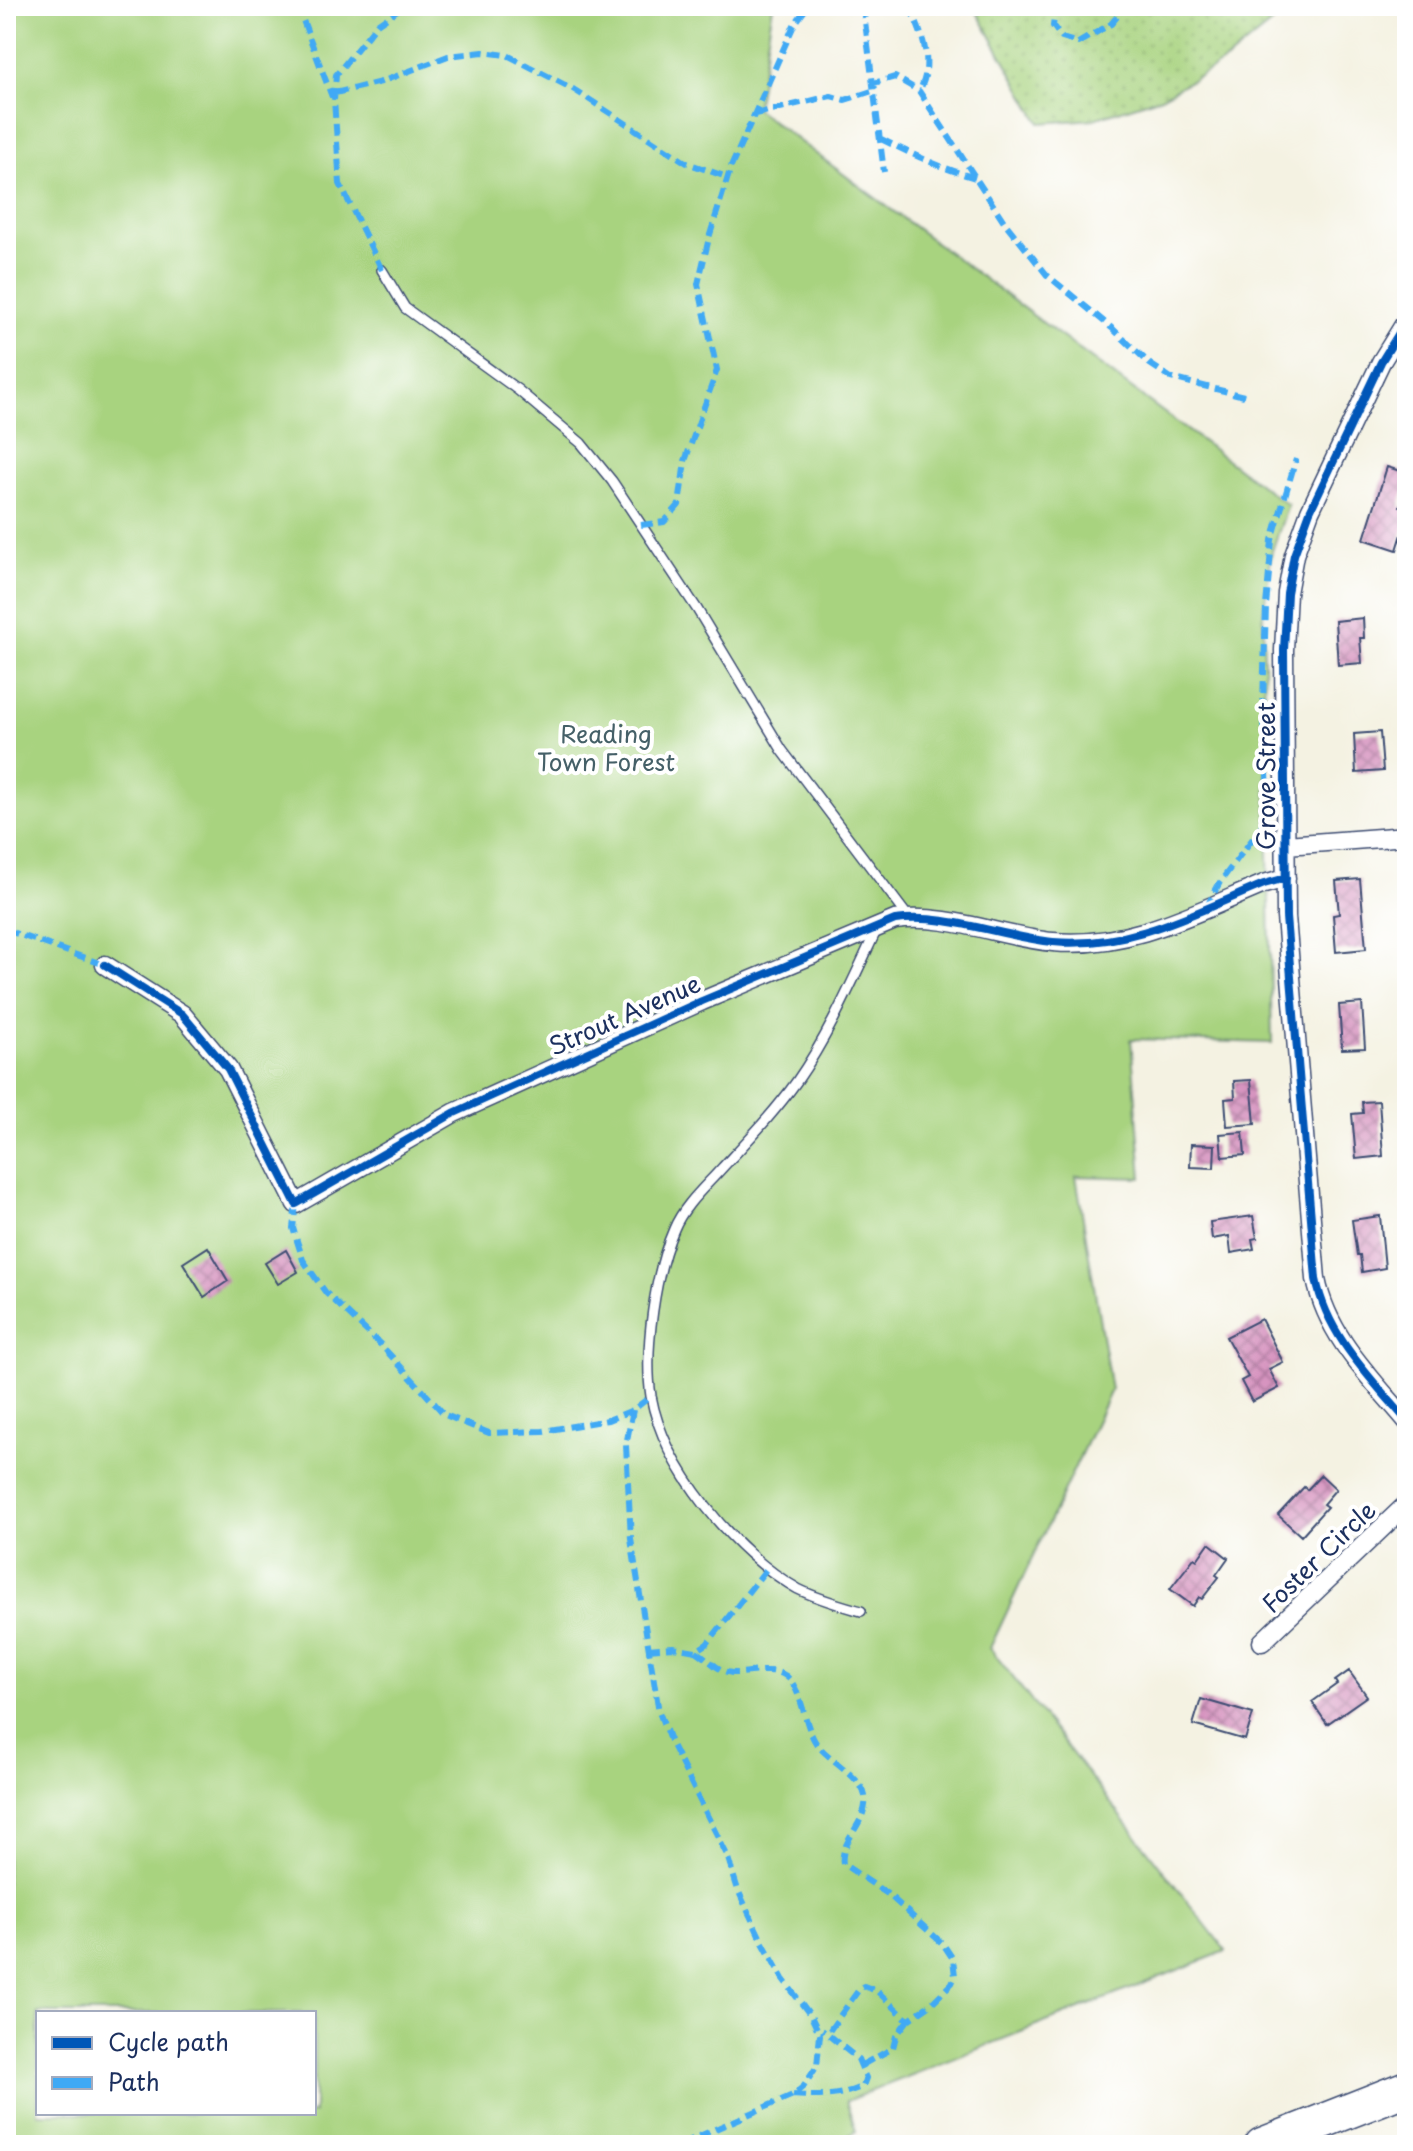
<svg xmlns="http://www.w3.org/2000/svg" width="1413" height="2151" font-family="'Playpen Sans',sans-serif">
<style>
.grass{fill:url(#grass-dots);stroke:#62816e;stroke-width:2}
.park{fill:#a8d37f;stroke:#62816e;stroke-width:2;fill-rule:evenodd}
.building{fill:url(#building-cross-hatch)}
.lines{fill:none;stroke-linecap:round;stroke-linejoin:round}
.service-casing{stroke:#3c4c72;stroke-width:12}
.minor-casing{stroke:#3c4c72;stroke-width:21}
.motorway-casing{stroke:#3c4c72;stroke-width:37}
.service{stroke:#fff;stroke-width:9}
.minor{stroke:#fff;stroke-width:18}
.motorway{stroke:#fff;stroke-width:34}
.quiet{stroke:#3fa9f5;stroke-width:6;stroke-dasharray:12 6;stroke-linecap:butt}
.cycleway-casing{stroke:#fff;stroke-width:13}
.cycleway{stroke:#0057b8;stroke-width:8}
.labels{text-anchor:middle;dominant-baseline:central;stroke-width:8;stroke-linejoin:round;paint-order:stroke}
.park-label{font-size:24px;fill:#456068;stroke:#fff}
.street-label{font-size:24px;fill:#1b2f5e;stroke:#fff}
</style>
<defs>
<pattern id="grass-dots" width="8" height="8" patternUnits="userSpaceOnUse" patternTransform="scale(2)"><rect width="8" height="8" fill="#a8d37f"/><path d="M2 2h.1M6 6h.1" fill="none" stroke="#90b570" stroke-width="1.8" stroke-linecap="round"/></pattern>
<pattern id="building-cross-hatch" width="8" height="8" patternUnits="userSpaceOnUse" patternTransform="scale(2)"><rect width="8" height="8" fill="#d794c0"/><path d="M0 0l8 8M0 8l8-8" fill="none" stroke="#ae799f"/></pattern>
</defs>
<rect width="100%" height="100%" fill="#fff"/>
<filter id="ink" filterUnits="userSpaceOnUse"><feTurbulence type="fractalNoise" baseFrequency=".0125" numOctaves="2"/><feDisplacementMap in="SourceGraphic" scale="16" xChannelSelector="R" yChannelSelector="G"/><feConvolveMatrix kernelMatrix="1 2 1 2 8 2 1 2 1" color-interpolation-filters="sRGB"/></filter>
<filter id="wash" filterUnits="userSpaceOnUse"><feTurbulence type="fractalNoise" baseFrequency=".006" numOctaves="4" result="noise"/><feDisplacementMap in="SourceGraphic" scale="32" xChannelSelector="R" yChannelSelector="G"/><feGaussianBlur stdDeviation="1.8" result="paint"/><feColorMatrix in="noise" values="0 0 0 0 0 0 0 0 0 0 0 0 0 0 0 0 0 1.4 0 .05"/><feComposite in="paint" operator="in"/></filter>
<g filter="url(#wash)">
<rect width="100%" height="100%" fill="#f4f2e2"/>
<path class="grass" d="M 982,6 L 1293,6 L 1224,62 L 1161,97 L 1094,119 L 1040,123 L 977,12 Z"/>
<path class="park" d="M 6,6 L 773,6 L 756,109 L 1288,505 L 1272,551 L 1263,615 L 1272,1043 L 1131,1039 L 1142,1178 L 1076,1176 L 1111,1390 L 990,1648 L 1226,1951 L 846,2101 L 856,2131 L 835,2145 L 6,2145 ZM 38,2013 L 314,2013 L 314,2113 L 38,2113 Z"/>
<g id="blocks">
<path class="building" d="M 1387,467 L 1407,473 L 1407,483 L 1400,506 L 1407,509 L 1407,518 L 1397,550 L 1364,539 Z
M 1363,618 L 1364,638 L 1360,638 L 1362,663 L 1338,665 L 1335,621 Z
M 1380,732 L 1383,771 L 1356,773 L 1354,734 Z
M 1360,879 L 1366,949 L 1336,952 L 1333,915 L 1339,914 L 1336,881 Z
M 1362,1003 L 1365,1048 L 1342,1049 L 1339,1005 Z
M 1251,1080 L 1255,1124 L 1227,1126 L 1225,1099 L 1235,1098 L 1234,1081 Z
M 1379,1101 L 1383,1156 L 1356,1159 L 1352,1114 L 1363,1113 L 1362,1102 Z
M 1243,1132 L 1245,1155 L 1222,1157 L 1220,1134 Z
M 1191,1144 L 1215,1145 L 1214,1168 L 1190,1167 Z
M 1253,1216 L 1257,1238 L 1252,1239 L 1254,1249 L 1231,1253 L 1229,1236 L 1212,1239 L 1210,1222 Z
M 1380,1216 L 1385,1268 L 1362,1272 L 1360,1255 L 1357,1255 L 1352,1220 Z
M 208,1247 L 228,1281 L 204,1297 L 183,1263 Z
M 286,1250 L 298,1272 L 278,1284 L 265,1263 Z
M 1261,1319 L 1283,1362 L 1269,1369 L 1279,1388 L 1252,1402 L 1241,1381 L 1248,1377 L 1226,1337 Z
M 1321,1475 L 1336,1489 L 1323,1504 L 1327,1507 L 1301,1536 L 1278,1515 L 1304,1487 L 1307,1490 Z
M 1209,1543 L 1228,1558 L 1216,1575 L 1219,1577 L 1202,1599 L 1199,1597 L 1193,1606 L 1170,1589 L 1194,1558 L 1197,1560 Z
M 1349,1671 L 1367,1696 L 1327,1724 L 1312,1702 L 1337,1684 L 1335,1681 Z
M 1201,1699 L 1253,1714 L 1245,1740 L 1193,1725 Z"/>
</g>
</g>
<g filter="url(#ink)">
<use href="#blocks" fill-opacity="0" stroke="#3c4c72" stroke-width="2"/>
<g class="lines">
<g class="service-casing">
<path id="service" d="M 382,270 L 405,308 L 518,390 L 581,443 L 612,481 L 697,609 L 782,750 L 909,918
M 861,1611 C 840,1605 818,1599 798,1589 C 735,1554 664,1468 651,1396 C 644,1350 655,1272 674,1229 C 684,1205 705,1187 722,1168 C 748,1140 775,1112 797,1081 C 829,1035 852,982 876,931"/>
</g>
<g class="minor-casing">
<path id="minor" d="M 1407,320 L 1381,362 L 1310,511 L 1294,555 L 1287,593 L 1284,650 L 1286,917 L 1316,1279 C 1327,1336 1371,1378 1407,1421
M 1286,845 L 1407,836
M 105,965 L 182,1014 L 228,1069 L 296,1204 L 454,1113 L 702,1001 L 895,920 C 948,913 1001,937 1053,942 C 1129,949 1196,912 1264,884 L 1286,878
M 1262,1642 L 1407,1504"/>
</g>
<g class="motorway-casing">
<path id="motorway" d="M 1262,2145 L 1407,2088"/>
</g>
<use href="#service" class="service"/>
<use href="#minor" class="minor"/>
<use href="#motorway" class="motorway"/>
<path class="quiet" d="M 294,6 L 301,15 L 332,97
M 863,6 L 884,172
M 909,6 C 922,33 935,64 919,91
M 1060,6 L 1055,10 L 1053,26 L 1062,38 L 1078,43 L 1111,24 L 1126,6
M 335,93 L 381,82 L 448,56 L 483,52 L 507,55 L 573,89 L 687,163 L 727,177
M 755,114 L 831,96 L 845,100 L 875,90 L 874,83 L 895,77 L 919,91 L 1005,223 L 1047,275 L 1113,329 L 1150,364 L 1171,378 L 1244,396
M 881,139 C 911,154 942,168 975,178
M 382,270 L 340,184 L 334,100 L 336,75 L 377,24 L 403,6
M 641,525 L 664,522 L 679,505 L 685,461 L 717,370 L 698,284 L 709,238 L 731,167 L 794,25 L 808,6
M 1206,908 L 1220,882 L 1260,829 L 1269,810 L 1263,703 L 1266,606 L 1272,540 L 1296,459
M 6,930 L 105,965
M 296,1204 L 293,1228 L 303,1260 L 326,1293 L 381,1345 L 445,1415 L 489,1433 L 543,1431 L 608,1420 L 633,1410 L 651,1396
M 633,1410 L 626,1445 L 631,1539 L 659,1712 L 671,1743 L 727,1855 L 738,1890 L 761,1939 L 783,1979 L 811,2016 L 820,2035 L 817,2066 L 804,2086 L 793,2095 L 679,2145
M 648,1649 L 673,1647 L 696,1651 L 707,1644 L 768,1567
M 696,1651 C 708,1658 718,1672 732,1673 C 748,1674 773,1666 786,1676 C 802,1688 804,1725 816,1743 C 827,1759 862,1777 865,1796 C 869,1822 839,1840 843,1864 L 889,1895 L 943,1944 L 953,1959 L 955,1976 L 952,1983 L 931,2004 L 908,2020 L 877,1991 L 864,1986 L 860,1988 L 827,2034
M 862,2065 L 893,2048 L 896,2036 L 908,2020
M 793,2095 C 818,2097 839,2097 863,2086 L 866,2078 L 858,2059 L 822,2030"/>
<g class="cycleway-casing">
<path id="cycleway" d="M 1407,320 L 1381,362 L 1310,511 L 1294,555 L 1287,593 L 1284,650 L 1286,917 L 1316,1279 C 1327,1336 1371,1378 1407,1421
M 105,965 L 182,1014 L 228,1069 L 296,1204 L 454,1113 L 702,1001 L 895,920 C 948,913 1001,937 1053,942 C 1129,949 1196,912 1264,884 L 1286,878"/>
</g>
<use href="#cycleway" class="cycleway"/>
</g>
</g>
<g class="labels">
<g class="park-label">
<text x="606" y="733">Reading<tspan x="606" dy="28">Town Forest</tspan></text>
</g>
<g class="street-label">
<text transform="translate(1265 776) rotate(-90)">Grove Street</text>
<text transform="translate(624 1014) rotate(-24)">Strout Avenue</text>
<text transform="translate(1318 1556) rotate(-44)">Foster Circle</text>
</g>
</g>
<rect width="1413" height="2151" fill="none" stroke="#fff" stroke-width="32"/>
<rect x="36" y="2011" width="280" height="104" fill="#ffffff" stroke="#a4acbf" stroke-width="2"/>
<rect x="52" y="2037" width="40" height="12" fill="#0057b8" stroke="#a4acbf" stroke-width="2"/>
<text x="108" y="2051" font-size="24" fill="#1b2f5e">Cycle path</text>
<rect x="52" y="2077" width="40" height="12" fill="#3fa9f5" stroke="#a4acbf" stroke-width="2"/>
<text x="108" y="2091" font-size="24" fill="#1b2f5e">Path</text>
</svg>
